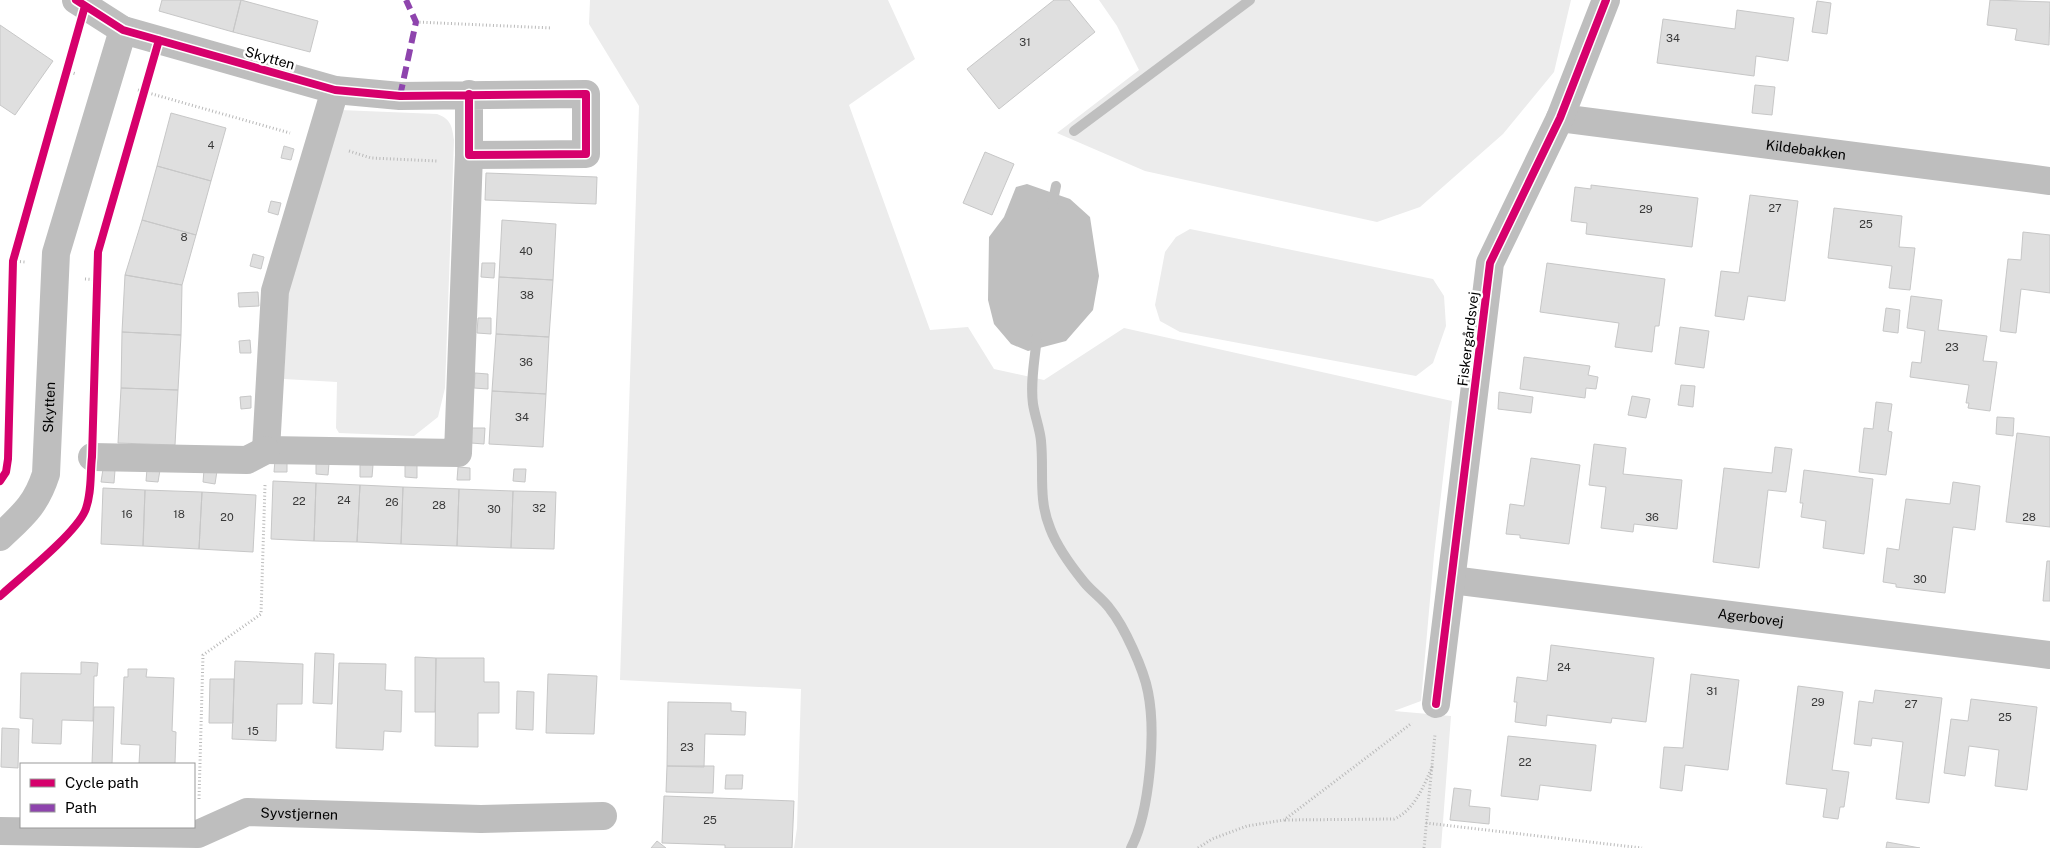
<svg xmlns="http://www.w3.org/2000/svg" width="2050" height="848" font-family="'Public Sans',sans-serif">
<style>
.green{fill:#ececec}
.water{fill:#bfbfbf}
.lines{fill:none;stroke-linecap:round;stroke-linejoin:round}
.stream{stroke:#bfbfbf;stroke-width:10}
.building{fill:#dfdfdf;stroke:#c7c7c7}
.path{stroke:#b9b9b9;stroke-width:3;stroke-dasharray:1 2.5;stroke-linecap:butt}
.minor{stroke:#bebebe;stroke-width:28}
.quiet{stroke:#8e44ad;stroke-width:6;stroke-dasharray:12 6;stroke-linecap:butt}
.cycleway-casing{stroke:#fff;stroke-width:11}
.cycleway{stroke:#d6006c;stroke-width:8}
.labels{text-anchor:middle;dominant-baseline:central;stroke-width:5;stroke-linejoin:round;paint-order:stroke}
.number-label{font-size:11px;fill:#383838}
.street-label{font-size:14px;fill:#000;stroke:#fff}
</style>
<rect width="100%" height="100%" fill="#fff"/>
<path class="green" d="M 590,0 L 888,0 L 915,59 L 849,105 L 930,330 L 968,327 L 994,369 L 1044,380 L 1124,328 L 1452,401 L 1434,555 L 1421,701 L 1394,711 L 1451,716 L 1441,848 L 794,848 L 797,828 L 801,689 L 620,680 L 639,106 L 589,24 Z
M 1099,0 L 1571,0 L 1554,72 L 1503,134 L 1420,207 L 1377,222 L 1145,171 L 1057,133 L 1139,70 L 1117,26 Z
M 340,110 L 437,114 C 451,119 452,126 454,140 L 445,388 L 438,417 L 414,436 L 339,433 L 336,428 L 337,382 L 284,379 L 286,285 Z
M 1190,229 L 1433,279 L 1444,296 L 1446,326 L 1433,363 L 1416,376 L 1180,332 L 1160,321 L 1155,305 L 1165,252 L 1176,237 Z"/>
<path class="water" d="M 1027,184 L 1070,199 L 1090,217 L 1099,276 L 1093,310 L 1066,341 L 1028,351 L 1011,344 L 994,324 L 988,300 L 989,237 L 1004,217 L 1016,187 Z"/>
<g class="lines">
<path class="stream" d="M 1074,131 L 1250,0
M 1052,205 L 1056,186
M 1037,336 C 1035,359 1030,382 1033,404 C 1035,417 1040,429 1041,441 C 1044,471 1038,499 1050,528 C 1057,547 1071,566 1084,582 C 1092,592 1103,599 1110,609 C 1124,626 1144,670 1148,692 C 1156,732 1150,812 1131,848"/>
</g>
<path class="building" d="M 162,0 L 241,0 L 233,32 L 159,11 Z
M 241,0 L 318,21 L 310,52 L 233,32 Z
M 1054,0 L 1069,0 L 1095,32 L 999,109 L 967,69 Z
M 1990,0 L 2050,2 L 2049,45 L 2015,40 L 2017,29 L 1987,25 Z
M 1817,1 L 1831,3 L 1827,34 L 1812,32 Z
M 1737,10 L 1794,18 L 1788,61 L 1756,56 L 1754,76 L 1657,63 L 1663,19 L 1735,29 Z
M 0,25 L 53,61 L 15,115 L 0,105 Z
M 1755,85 L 1775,87 L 1772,115 L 1752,113 Z
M 171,113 L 226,128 L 211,181 L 157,166 Z
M 284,146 L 294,149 L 291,160 L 281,158 Z
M 985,152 L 1014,164 L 992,215 L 963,203 Z
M 157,166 L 211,181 L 196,235 L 142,220 Z
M 486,173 L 597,177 L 596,204 L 485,200 Z
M 1591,185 L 1698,198 L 1692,247 L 1586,234 L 1587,223 L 1571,221 L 1575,187 L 1591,189 Z
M 1750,195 L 1798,201 L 1785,301 L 1748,296 L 1744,320 L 1715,316 L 1721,271 L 1739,273 Z
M 271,201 L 281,203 L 278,215 L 268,212 Z
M 1834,208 L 1902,216 L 1899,247 L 1915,248 L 1910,290 L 1889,288 L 1892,266 L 1828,258 Z
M 142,220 L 196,235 L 182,285 L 125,275 Z
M 502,220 L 556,224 L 553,280 L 499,277 Z
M 2023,232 L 2050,235 L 2050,293 L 2021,289 L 2016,333 L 2000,331 L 2008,259 L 2021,260 Z
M 253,254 L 264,257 L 261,269 L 250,266 Z
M 482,263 L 495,263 L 494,278 L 481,277 Z
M 1547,263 L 1665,279 L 1659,326 L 1655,326 L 1652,352 L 1615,347 L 1619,323 L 1540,312 Z
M 125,275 L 182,285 L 181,335 L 122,332 Z
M 499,277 L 553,280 L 549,337 L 496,334 Z
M 258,292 L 259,306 L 239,307 L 238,293 Z
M 1911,296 L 1942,300 L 1938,330 L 1987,336 L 1983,361 L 1997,362 L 1990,411 L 1968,408 L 1969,403 L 1966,403 L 1969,385 L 1910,377 L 1912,362 L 1921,363 L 1925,331 L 1907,328 Z
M 1886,308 L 1900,310 L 1898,333 L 1883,331 Z
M 478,318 L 491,318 L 491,334 L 477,333 Z
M 1680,327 L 1709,331 L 1704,368 L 1675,364 Z
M 122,332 L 181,335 L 178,390 L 121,388 Z
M 496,334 L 549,337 L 546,394 L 492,391 Z
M 250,340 L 251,353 L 240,353 L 239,341 Z
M 1524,357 L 1590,366 L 1588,375 L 1598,377 L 1596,389 L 1586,388 L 1585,398 L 1520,389 Z
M 475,373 L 488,374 L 488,389 L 474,388 Z
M 1681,385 L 1695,386 L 1693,407 L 1678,405 Z
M 121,388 L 178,390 L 175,445 L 118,443 Z
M 492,391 L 546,394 L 543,447 L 489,444 Z
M 1499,392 L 1533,397 L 1531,413 L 1498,409 Z
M 251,396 L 251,408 L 241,409 L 240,397 Z
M 1632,396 L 1650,399 L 1646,418 L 1628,415 Z
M 1876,402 L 1892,404 L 1888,431 L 1892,432 L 1886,475 L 1859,472 L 1864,428 L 1873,429 Z
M 1997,417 L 2014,418 L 2013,436 L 1996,434 Z
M 471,428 L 485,428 L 484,444 L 471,443 Z
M 2017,433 L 2050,437 L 2050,527 L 2006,522 Z
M 1594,444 L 1626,448 L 1623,474 L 1682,480 L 1677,529 L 1634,524 L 1633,532 L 1601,528 L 1606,487 L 1589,485 Z
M 1775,447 L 1792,449 L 1786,492 L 1768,490 L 1759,568 L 1713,562 L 1724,468 L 1772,473 Z
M 1531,458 L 1580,465 L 1569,544 L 1520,538 L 1520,535 L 1506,534 L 1510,504 L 1524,506 Z
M 275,460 L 287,460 L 287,472 L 274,472 Z
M 316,462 L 329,463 L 328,475 L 316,474 Z
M 360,465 L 373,465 L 372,477 L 360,477 Z
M 405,465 L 417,465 L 417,478 L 405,477 Z
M 458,467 L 470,468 L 470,480 L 457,480 Z
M 103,469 L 115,470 L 114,483 L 101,482 Z
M 147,469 L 160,470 L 158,482 L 146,481 Z
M 514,469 L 526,469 L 525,482 L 513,481 Z
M 204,470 L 217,471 L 215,484 L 203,482 Z
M 1804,470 L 1873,479 L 1864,554 L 1823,548 L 1826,521 L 1801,517 L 1803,503 L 1800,503 Z
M 273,481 L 316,483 L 314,541 L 271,539 Z
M 1953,482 L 1980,486 L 1975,530 L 1953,527 L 1945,593 L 1896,587 L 1896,584 L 1883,582 L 1887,548 L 1899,550 L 1906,499 L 1950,504 Z
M 316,483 L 360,485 L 357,542 L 314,541 Z
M 360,485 L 403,487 L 401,544 L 357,542 Z
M 403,487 L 459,489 L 457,546 L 401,544 Z
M 103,488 L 145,490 L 143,546 L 101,544 Z
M 459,489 L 513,491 L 511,548 L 457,546 Z
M 145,490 L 202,492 L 199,549 L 143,546 Z
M 513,491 L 556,492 L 554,549 L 511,548 Z
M 202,492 L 256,495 L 253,552 L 199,549 Z
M 2047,561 L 2050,561 L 2050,601 L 2043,601 Z
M 1551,645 L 1654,658 L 1646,722 L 1612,718 L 1611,723 L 1547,715 L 1546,726 L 1515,722 L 1517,702 L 1514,702 L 1517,677 L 1547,681 Z
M 315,653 L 334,654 L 332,704 L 313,703 Z
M 415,657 L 436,658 L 435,712 L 415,712 Z
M 436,658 L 484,658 L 484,682 L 499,682 L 499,713 L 478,713 L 478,747 L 435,746 Z
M 235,661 L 303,664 L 302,704 L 277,704 L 276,741 L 232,739 Z
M 81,662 L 98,663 L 97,676 L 94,676 L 93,721 L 62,720 L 61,744 L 32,743 L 33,719 L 20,718 L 21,673 L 81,674 Z
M 339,663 L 386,664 L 385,690 L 402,691 L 401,732 L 384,731 L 383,750 L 336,748 Z
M 128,669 L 147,669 L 146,677 L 174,678 L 172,731 L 176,732 L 175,764 L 139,764 L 140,745 L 121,744 L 124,677 L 128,677 Z
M 548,674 L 597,676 L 594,734 L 546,733 Z
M 1691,674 L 1739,680 L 1728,770 L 1685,765 L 1682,791 L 1660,788 L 1664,747 L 1683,748 Z
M 210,679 L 234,679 L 233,723 L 209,723 Z
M 1798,686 L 1843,692 L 1832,770 L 1849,772 L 1844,807 L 1840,807 L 1838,819 L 1823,817 L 1827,789 L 1786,784 Z
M 1875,690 L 1942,698 L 1929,803 L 1896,799 L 1903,742 L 1872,738 L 1871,746 L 1854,744 L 1859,701 L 1873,703 Z
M 517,691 L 534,692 L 533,730 L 516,729 Z
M 1971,699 L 2037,707 L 2027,790 L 1995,786 L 1999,750 L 1969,746 L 1965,776 L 1944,773 L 1951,719 L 1968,721 Z
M 668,702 L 731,703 L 731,711 L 746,712 L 745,735 L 705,734 L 704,767 L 667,766 Z
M 94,707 L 114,707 L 112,764 L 92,764 Z
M 2,728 L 19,729 L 18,768 L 1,767 Z
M 1508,736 L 1596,745 L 1591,791 L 1540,785 L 1538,800 L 1501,796 Z
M 667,766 L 714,766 L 713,793 L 666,792 Z
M 726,775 L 743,775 L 742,789 L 725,789 Z
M 1454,788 L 1471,790 L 1469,806 L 1490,808 L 1489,824 L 1450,820 Z
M 664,796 L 794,801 L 792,848 L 725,848 L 725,845 L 662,843 Z
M 657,841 L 666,848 L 651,848 Z
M 1887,842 L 1920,848 L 1886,848 Z"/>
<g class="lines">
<path class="path" d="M 416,22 L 552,28
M 67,71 L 76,74
M 138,90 L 290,133
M 349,151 L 371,158 L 437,161
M 13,261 L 25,262
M 85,279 L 98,280
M 199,799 L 203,655 L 261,614 L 265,485
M 1285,820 L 1394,819 C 1415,810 1424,785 1433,765
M 1426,823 L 1642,848
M 1198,848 L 1212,839 L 1247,826 L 1284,820 L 1412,723
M 1424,848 L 1435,734"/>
<g class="minor">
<path d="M 76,0 L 123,30 L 335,90 L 400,96 L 586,94 L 586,154 L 469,155 L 469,94"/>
<path d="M 335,90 L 275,291 L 266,450 L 458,453 L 469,155"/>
<path id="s1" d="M 1560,118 L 2050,181"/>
<path d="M 92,457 L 247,460 L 266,450"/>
<path id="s2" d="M 0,537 C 23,515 36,505 46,474 L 56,253 L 123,30"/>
<path id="s3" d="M 1452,580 L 2050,655"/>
<path d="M 1436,704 L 1490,263 L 1560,118 L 1606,0"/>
<path id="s4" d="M 0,831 L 198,834 L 247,812 L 481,819 L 603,816"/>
</g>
<path class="quiet" d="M 400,96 L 416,22 L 406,0"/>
<g class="cycleway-casing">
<path id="cycleway" d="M 76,0 L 123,30 L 335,90 L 400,96 L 586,94 L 586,154 L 469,155 L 469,94
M 0,481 L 6,472 L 8,459 L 13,261 L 85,6
M 0,596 C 21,577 75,534 85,511 C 92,494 90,474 92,457 L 98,252 L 159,40
M 1436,704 L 1490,263 L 1560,118 L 1606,0"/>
</g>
<use href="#cycleway" class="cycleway"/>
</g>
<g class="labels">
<g class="number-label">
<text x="1673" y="38">34</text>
<text x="1025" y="42">31</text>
<text x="211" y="145">4</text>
<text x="1775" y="208">27</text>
<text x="1646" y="209">29</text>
<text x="1866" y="224">25</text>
<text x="184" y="237">8</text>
<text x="526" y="251">40</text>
<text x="527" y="295">38</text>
<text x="1952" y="347">23</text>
<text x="526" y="362">36</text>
<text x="522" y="417">34</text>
<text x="344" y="500">24</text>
<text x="299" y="501">22</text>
<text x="392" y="502">26</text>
<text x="439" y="505">28</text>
<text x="539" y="508">32</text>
<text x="494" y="509">30</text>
<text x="127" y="514">16</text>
<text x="179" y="514">18</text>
<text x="227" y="517">20</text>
<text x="1652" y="517">36</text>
<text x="2029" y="517">28</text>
<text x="1920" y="579">30</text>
<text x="1564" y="667">24</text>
<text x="1712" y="691">31</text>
<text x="1818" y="702">29</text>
<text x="1911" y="704">27</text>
<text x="2005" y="717">25</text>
<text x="253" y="731">15</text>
<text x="687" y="747">23</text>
<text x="1525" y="762">22</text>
<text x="710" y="820">25</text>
</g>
<g class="street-label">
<text transform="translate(270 58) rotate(16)">Skytten</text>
<text stroke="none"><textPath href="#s1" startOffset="248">Kildebakken</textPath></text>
<text transform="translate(1468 339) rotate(-83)">Fiskergårdsvej</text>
<text stroke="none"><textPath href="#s2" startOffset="146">Skytten</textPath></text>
<text stroke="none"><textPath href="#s3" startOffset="301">Agerbovej</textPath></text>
<text stroke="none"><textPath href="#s4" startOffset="304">Syvstjernen</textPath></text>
</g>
</g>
<rect x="20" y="763" width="175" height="65" fill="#ffffff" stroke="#999999"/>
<rect x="30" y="779" width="25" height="8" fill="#d6006c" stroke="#999999"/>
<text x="65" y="788" font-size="15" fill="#000000">Cycle path</text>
<rect x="30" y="804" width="25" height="8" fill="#8e44ad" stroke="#999999"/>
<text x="65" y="813" font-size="15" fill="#000000">Path</text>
</svg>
